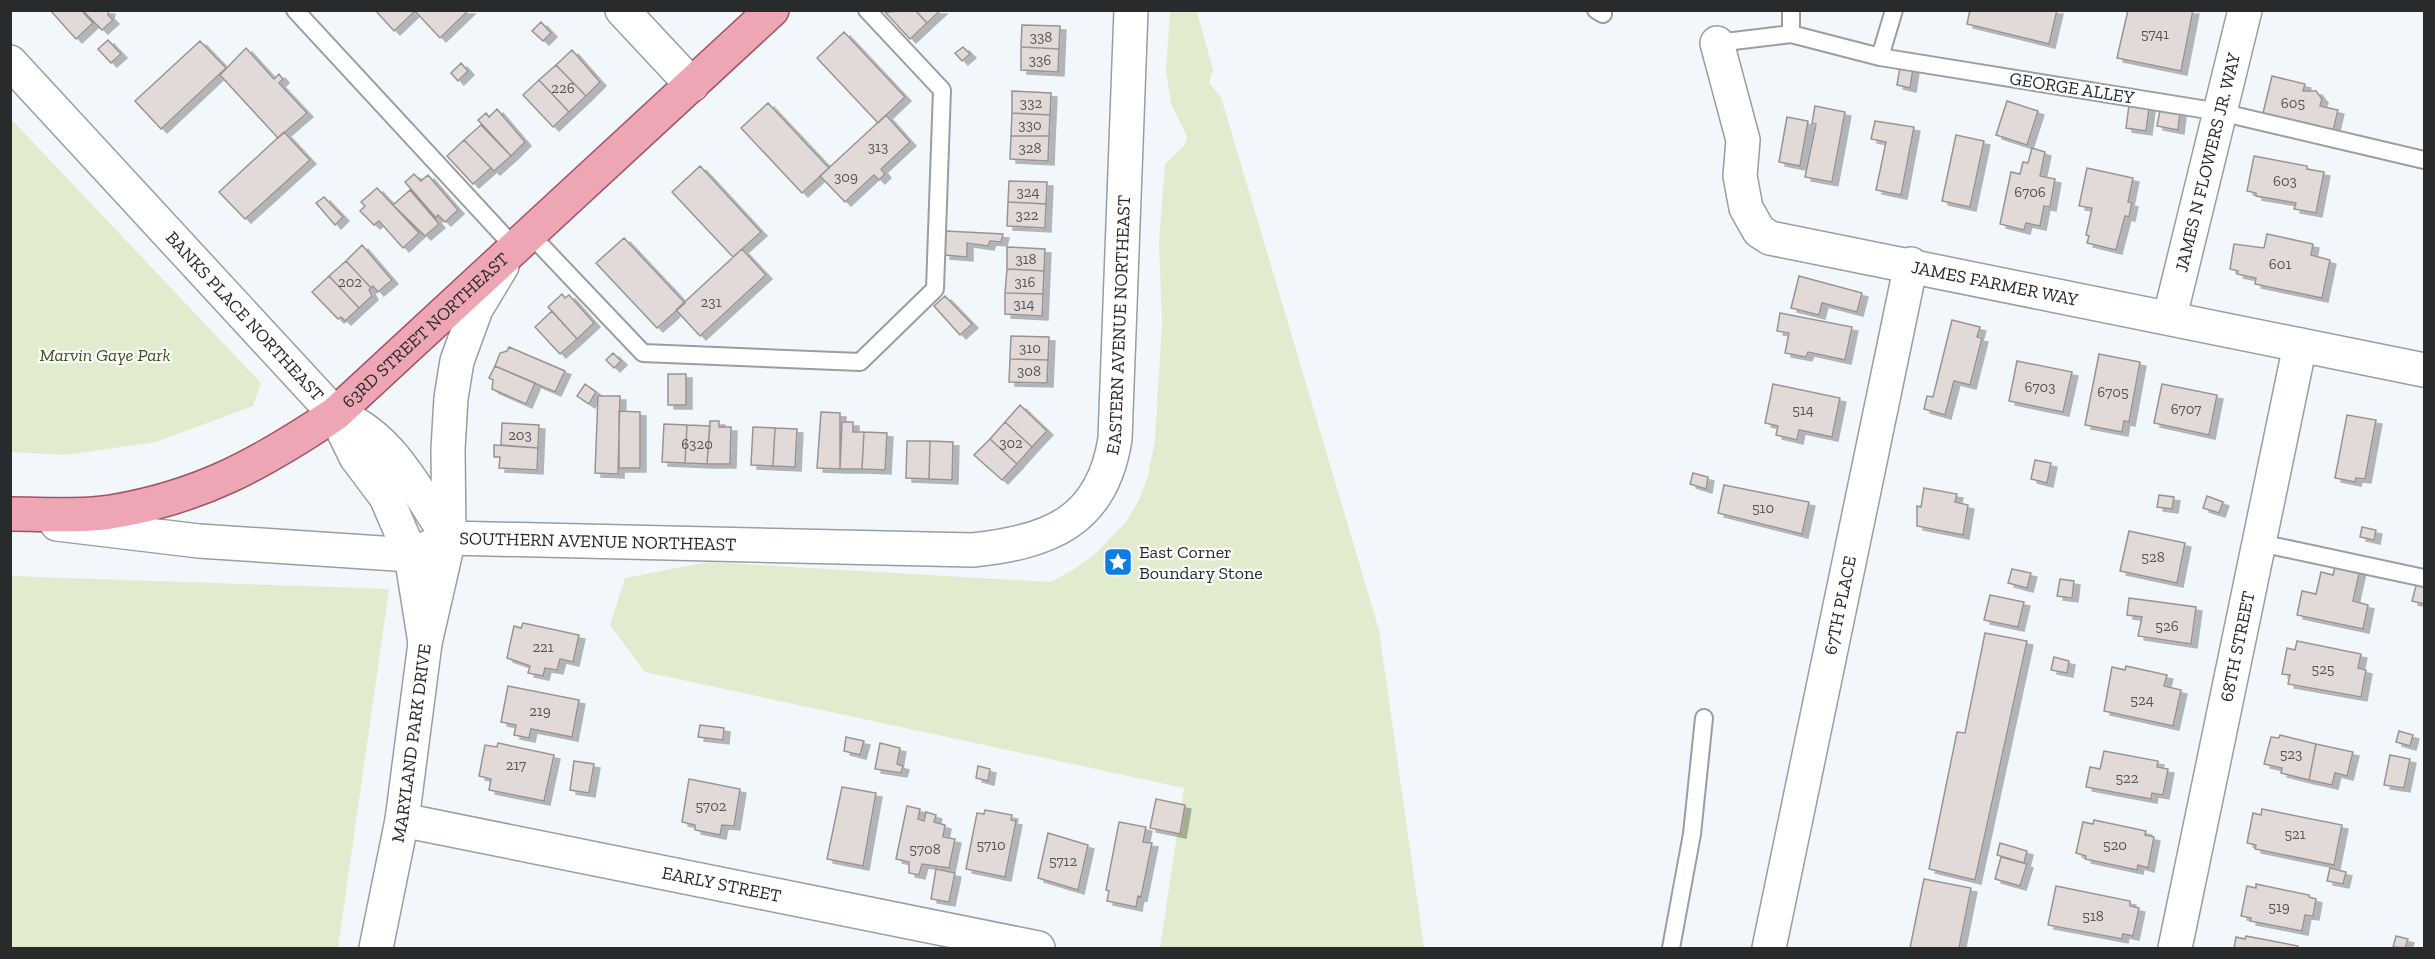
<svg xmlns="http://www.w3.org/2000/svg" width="2435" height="959" font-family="'Zilla Slab',serif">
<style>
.green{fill:#e0eccd}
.building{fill:#e2dad8;stroke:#9b9392;stroke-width:1.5;filter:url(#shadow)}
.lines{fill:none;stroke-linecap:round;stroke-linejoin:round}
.lane-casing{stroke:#999ea2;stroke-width:20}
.street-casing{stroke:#999ea2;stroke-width:36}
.primary-casing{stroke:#a25465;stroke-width:36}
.lane{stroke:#fff;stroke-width:16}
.street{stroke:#fff;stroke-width:33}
.primary{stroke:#eea6b5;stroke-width:33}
.labels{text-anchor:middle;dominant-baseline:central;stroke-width:4.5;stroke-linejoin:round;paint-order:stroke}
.number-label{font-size:15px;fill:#565657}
.street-label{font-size:18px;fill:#282a2c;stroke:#fff}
.park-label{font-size:18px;font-style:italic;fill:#40501d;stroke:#fff}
.poi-label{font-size:18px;fill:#282a2c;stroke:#fff;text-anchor:start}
</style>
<defs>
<filter id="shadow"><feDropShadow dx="6" dy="4" stdDeviation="0" flood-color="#0004"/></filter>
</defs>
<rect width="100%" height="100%" fill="#f2f7fc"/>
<path class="green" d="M 1170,11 L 1197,12 L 1213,70 L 1209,83 L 1221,97 L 1379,630 L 1424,948 L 1160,948 L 1184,788 L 645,672 L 610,625 L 625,578 L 708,562 L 1050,582 L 1073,570 L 1094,555 L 1125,523 L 1139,500 L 1148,476 L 1155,440 L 1162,324 L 1159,242 L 1165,164 L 1185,145 L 1187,137 L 1171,103 L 1166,71 Z
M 11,119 L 261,383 L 253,406 L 156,442 L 65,455 L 11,452 Z
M 11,576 L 389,589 L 338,948 L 11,948 Z"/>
<path class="building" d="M 50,10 L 81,10 L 93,23 L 76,39 Z
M 82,10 L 109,10 L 108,15 L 113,20 L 102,30 Z
M 375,10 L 414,10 L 415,11 L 394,31 Z
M 414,10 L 469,10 L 440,38 Z
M 915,10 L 927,23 L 910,39 L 885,12 Z
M 915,10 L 941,10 L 927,23 Z
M 1970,10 L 2057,10 L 2049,44 L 1967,24 Z
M 2128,10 L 2193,10 L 2181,71 L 2117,58 Z
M 541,22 L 551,33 L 543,41 L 532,31 Z
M 1022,25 L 1060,26 L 1059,49 L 1021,47 Z
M 844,32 L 905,97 L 878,123 L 817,58 Z
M 108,40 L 121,54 L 111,63 L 98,49 Z
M 200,41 L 226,68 L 161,129 L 135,101 Z
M 963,47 L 970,54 L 962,61 L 955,53 Z
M 1021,47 L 1059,49 L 1058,72 L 1021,70 Z
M 246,48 L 274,79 L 279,74 L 283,79 L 279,83 L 307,113 L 278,138 L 220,75 Z
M 572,50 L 600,82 L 586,96 L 556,65 Z
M 461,63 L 468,71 L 458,81 L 451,73 Z
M 556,65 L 586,96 L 569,112 L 539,80 Z
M 1900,67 L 1913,69 L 1910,88 L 1897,85 Z
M 2272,76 L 2305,84 L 2303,91 L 2316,91 L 2322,99 L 2320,106 L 2338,110 L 2333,131 L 2263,113 Z
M 539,80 L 569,112 L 553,127 L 523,95 Z
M 1012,91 L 1051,93 L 1050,115 L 1012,113 Z
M 2007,101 L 2038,111 L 2027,145 L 1996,135 Z
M 768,103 L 829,168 L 802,193 L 741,128 Z
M 2129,105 L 2149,108 L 2146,131 L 2126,128 Z
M 1815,106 L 1845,112 L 1832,182 L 1805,177 L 1816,124 L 1812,123 Z
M 497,109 L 525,142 L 511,156 L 478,120 L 486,113 L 489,117 Z
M 2160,110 L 2180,113 L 2178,130 L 2157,126 Z
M 1012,113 L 1050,115 L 1049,136 L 1011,136 Z
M 886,115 L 910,142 L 881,169 L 885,174 L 879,180 L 874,175 L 845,202 L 820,176 Z
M 1787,117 L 1808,121 L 1800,166 L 1779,162 Z
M 1875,121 L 1914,127 L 1901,195 L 1876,190 L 1886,142 L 1871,139 Z
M 481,125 L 511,156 L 494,171 L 464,140 Z
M 284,132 L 310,160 L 245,219 L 219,192 Z
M 1956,135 L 1984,141 L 1970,207 L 1942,201 Z
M 1011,136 L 1049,136 L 1048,161 L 1010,159 Z
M 464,140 L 491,168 L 473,184 L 447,156 Z
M 2032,148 L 2045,152 L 2040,176 L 2055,179 L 2050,207 L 2044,206 L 2040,226 L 2026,223 L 2024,230 L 2000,224 L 2011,172 L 2020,174 L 2023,162 L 2028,163 Z
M 2254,156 L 2307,166 L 2307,169 L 2324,172 L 2316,213 L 2294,209 L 2296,203 L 2256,196 L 2256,193 L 2247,191 Z
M 700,166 L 761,232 L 733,257 L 672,192 Z
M 2087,168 L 2133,178 L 2128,202 L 2132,203 L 2129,217 L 2125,216 L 2116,250 L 2087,243 L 2089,236 L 2086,235 L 2092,208 L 2079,206 Z
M 414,174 L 421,181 L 428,175 L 458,210 L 445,222 L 438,215 L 436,218 L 405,182 Z
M 1009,181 L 1047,182 L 1046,204 L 1008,202 Z
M 377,188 L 419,233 L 403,248 L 379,221 L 374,225 L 360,211 L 365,206 L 361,202 Z
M 410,190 L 439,224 L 425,236 L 393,205 Z
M 324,197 L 343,217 L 335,225 L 316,203 Z
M 1008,202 L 1046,204 L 1045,228 L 1007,226 Z
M 946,231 L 1003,234 L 1001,242 L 990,241 L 988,246 L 967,243 L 967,257 L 944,255 Z
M 2267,234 L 2313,244 L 2311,255 L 2330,260 L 2322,298 L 2255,284 L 2256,278 L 2237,274 L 2238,271 L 2230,269 L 2234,244 L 2264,248 Z
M 624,238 L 685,303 L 657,328 L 596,263 Z
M 362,245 L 392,280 L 378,292 L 373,286 L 371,288 L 346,261 Z
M 1007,247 L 1045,249 L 1044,271 L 1007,269 Z
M 742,249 L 766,275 L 700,336 L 676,310 Z
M 346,261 L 371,288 L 369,290 L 372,296 L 359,308 L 329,276 Z
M 1007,269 L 1044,271 L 1043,294 L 1005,293 Z
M 329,276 L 359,308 L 345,321 L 341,317 L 338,319 L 312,292 Z
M 1799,276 L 1862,293 L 1857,312 L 1822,303 L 1819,315 L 1791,308 Z
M 1005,293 L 1043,294 L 1042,316 L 1005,314 Z
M 562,294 L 565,298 L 569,295 L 594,323 L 577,339 L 548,307 Z
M 945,296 L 972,324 L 960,335 L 934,306 Z
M 552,311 L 577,339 L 560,354 L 535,327 Z
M 1780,313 L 1852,327 L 1845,360 L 1808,352 L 1806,357 L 1785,353 L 1789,333 L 1777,331 Z
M 1952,320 L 1980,327 L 1977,337 L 1982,338 L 1970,385 L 1954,381 L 1945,415 L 1924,409 L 1927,396 L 1933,397 Z
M 1011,336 L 1049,337 L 1048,360 L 1010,359 Z
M 509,347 L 565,371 L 555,392 L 495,366 L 500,353 L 507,351 Z
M 613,353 L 621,361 L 614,368 L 606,360 Z
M 2099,354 L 2140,362 L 2129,422 L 2124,421 L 2122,432 L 2085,425 Z
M 1010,359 L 1048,360 L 1047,383 L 1009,382 Z
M 2017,361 L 2072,372 L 2063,412 L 2009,401 Z
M 495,366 L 535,383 L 526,404 L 492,389 L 493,380 L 489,378 Z
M 668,374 L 686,374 L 686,405 L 668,405 Z
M 585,384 L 596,392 L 589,404 L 577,396 Z
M 1773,384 L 1840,398 L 1832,437 L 1799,430 L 1797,440 L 1776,435 L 1778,426 L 1765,423 Z
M 2162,384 L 2217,395 L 2209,435 L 2154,423 Z
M 598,396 L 620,396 L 618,474 L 595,473 Z
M 1020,405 L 1047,431 L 1032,447 L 1005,422 Z
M 619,411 L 640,412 L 640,468 L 619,468 Z
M 821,412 L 840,413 L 840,469 L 817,468 Z
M 2347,415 L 2376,420 L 2365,479 L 2356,478 L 2355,482 L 2335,478 Z
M 710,421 L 719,421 L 719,427 L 731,427 L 730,464 L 707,464 Z
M 842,422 L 853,422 L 853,432 L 864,432 L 862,469 L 840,469 Z
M 1005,422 L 1032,447 L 1017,464 L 990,439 Z
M 502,423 L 539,425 L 538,448 L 501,445 Z
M 664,424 L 687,425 L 685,463 L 662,462 Z
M 687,425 L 710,426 L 707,464 L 685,463 Z
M 753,427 L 775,428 L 773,466 L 751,465 Z
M 775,428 L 797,429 L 795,467 L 773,466 Z
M 864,432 L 887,433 L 885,470 L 862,469 Z
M 990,439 L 1017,464 L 1002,480 L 974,455 Z
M 907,441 L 930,441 L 929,479 L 906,478 Z
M 930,441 L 953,442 L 952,480 L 929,479 Z
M 494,445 L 538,448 L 537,470 L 499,468 L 500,457 L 494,457 Z
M 2035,460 L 2051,463 L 2047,483 L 2031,479 Z
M 1693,473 L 1708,477 L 1706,489 L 1690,484 Z
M 1724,485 L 1809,502 L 1802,534 L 1718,513 Z
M 1924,488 L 1957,494 L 1955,502 L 1968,505 L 1963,535 L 1917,526 L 1917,506 L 1921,507 Z
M 2159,495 L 2174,497 L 2172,509 L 2157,507 Z
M 2207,496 L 2223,502 L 2219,513 L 2203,508 Z
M 2362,527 L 2376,530 L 2374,540 L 2360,537 Z
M 2129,531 L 2185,543 L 2177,583 L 2120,571 Z
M 2336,563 L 2360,569 L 2353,601 L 2368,605 L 2363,629 L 2297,615 L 2302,591 L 2316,594 L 2321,572 L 2333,575 Z
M 2012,569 L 2031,573 L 2027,588 L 2008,583 Z
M 2060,579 L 2074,581 L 2072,598 L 2057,596 Z
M 2417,582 L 2424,584 L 2424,604 L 2412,601 Z
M 1990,595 L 2024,602 L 2018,627 L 1984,620 Z
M 2129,598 L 2196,607 L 2191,644 L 2138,636 L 2142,617 L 2127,615 Z
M 523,623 L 579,635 L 573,662 L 560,659 L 557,670 L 545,668 L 543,676 L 528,673 L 530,666 L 507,658 L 514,626 L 521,628 Z
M 1985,633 L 2027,641 L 1975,880 L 1929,869 L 1957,732 L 1965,733 Z
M 2297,641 L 2361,654 L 2358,668 L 2366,670 L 2361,697 L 2288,684 L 2290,675 L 2282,674 L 2287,648 L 2295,650 Z
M 2054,657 L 2069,661 L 2067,673 L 2051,670 Z
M 2126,666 L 2167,675 L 2164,686 L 2181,690 L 2173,726 L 2104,711 L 2112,667 L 2125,670 Z
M 508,686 L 579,700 L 572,737 L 531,729 L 529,738 L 514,735 L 516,725 L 501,722 Z
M 700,725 L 724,728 L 723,740 L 698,737 Z
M 2399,731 L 2413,735 L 2410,746 L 2396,742 Z
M 2280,735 L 2316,744 L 2309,780 L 2281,773 L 2282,768 L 2264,764 L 2271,737 L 2279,738 Z
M 846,737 L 864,741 L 860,755 L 844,751 Z
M 498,743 L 554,755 L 544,801 L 489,790 L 491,779 L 479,776 L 485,745 L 497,747 Z
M 880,743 L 900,748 L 897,764 L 903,766 L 901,773 L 875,769 Z
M 2316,744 L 2353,752 L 2347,776 L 2335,773 L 2332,785 L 2309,780 Z
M 2104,751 L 2158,761 L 2157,767 L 2168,769 L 2163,795 L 2152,793 L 2151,799 L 2086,787 L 2090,767 L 2100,769 Z
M 2390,755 L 2410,759 L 2404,788 L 2384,785 Z
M 574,761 L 594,764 L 589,793 L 570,790 Z
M 978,766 L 990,769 L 988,781 L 976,778 Z
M 689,779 L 740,789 L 734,826 L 722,825 L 720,835 L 695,830 L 695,825 L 682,822 Z
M 842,787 L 876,793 L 863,866 L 827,859 Z
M 1156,799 L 1185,805 L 1180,834 L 1150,828 Z
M 907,806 L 920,809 L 918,819 L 924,821 L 926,812 L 936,815 L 934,822 L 945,825 L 943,837 L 955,839 L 949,868 L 922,864 L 919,875 L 909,873 L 909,862 L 896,859 Z
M 2262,809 L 2342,825 L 2334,865 L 2255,849 L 2256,845 L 2247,843 L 2253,813 L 2261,815 Z
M 985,810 L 1012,815 L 1011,820 L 1016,821 L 1005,877 L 966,869 L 977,813 L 984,814 Z
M 2094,820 L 2146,831 L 2145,835 L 2154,837 L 2148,868 L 2138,865 L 2137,870 L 2085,859 L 2086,856 L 2076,853 L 2083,822 L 2093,824 Z
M 1119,822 L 1146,827 L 1143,842 L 1152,843 L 1141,897 L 1138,896 L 1136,907 L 1107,901 L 1109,891 L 1106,890 Z
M 1048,833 L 1088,845 L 1078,890 L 1038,878 Z
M 2000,843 L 2027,851 L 2024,863 L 1997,855 Z
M 2001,857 L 2027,864 L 2020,886 L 1995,879 Z
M 2330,868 L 2346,872 L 2343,884 L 2327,881 Z
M 936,869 L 955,873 L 949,902 L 931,899 Z
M 1924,879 L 1971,888 L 1959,948 L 1910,948 Z
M 2256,884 L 2309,895 L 2309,897 L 2316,899 L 2313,916 L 2305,915 L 2302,931 L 2250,921 L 2251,918 L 2241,916 L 2247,886 L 2256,888 Z
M 2056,886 L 2130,901 L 2130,906 L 2139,908 L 2133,936 L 2123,934 L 2122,939 L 2048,925 Z
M 2246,936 L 2298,946 L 2298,948 L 2234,948 L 2236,937 L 2245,939 Z
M 2396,936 L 2408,939 L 2405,948 L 2393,947 Z"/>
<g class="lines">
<g class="lane-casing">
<path id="lane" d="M 295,10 L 515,248
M 1596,10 L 1603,14
M 1791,34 L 1791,10
M 1717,43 L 1791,34 L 1880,57 L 2220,112 L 2424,160
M 1880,57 L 1894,10
M 530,234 L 643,353 L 860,362 L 935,289 L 942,90 L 867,10
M 2260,543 L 2424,578
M 1671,948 L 1692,834 L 1704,718"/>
</g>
<g class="street-casing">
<g id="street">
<path d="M 622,10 L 692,85"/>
<path id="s1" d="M 1717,43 L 1743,140 L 1740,176 L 1746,208 L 1759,231 L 1770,238 L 2424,370"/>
<path id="s2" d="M 10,62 L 335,414 L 356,457 L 386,497 L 411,555 L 425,643"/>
<path id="s3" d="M 2170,316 L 2245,10"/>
<path d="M 335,414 C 392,435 416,491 449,538"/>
<path id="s4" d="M 57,524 L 199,541 L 411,555 L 449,538 L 973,550 C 1049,542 1102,522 1115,439 L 1131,10"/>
<path id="s5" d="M 402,820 L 1038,948"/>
<path id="s6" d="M 376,948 L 402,820 L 425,643 L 449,538 L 448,449 L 451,398 L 457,361 L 476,309 L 502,266"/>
<path id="s7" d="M 1769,948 L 1911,264"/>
<path id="s8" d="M 2175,948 L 2300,345"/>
</g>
</g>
<g class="primary-casing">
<g id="primary">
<path id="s9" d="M 10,514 C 43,514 79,517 111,512 C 201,497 260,464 335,414 L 772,10"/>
</g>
</g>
<use href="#lane" class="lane"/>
<use href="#street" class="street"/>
<use href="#primary" class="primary"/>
</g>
<defs>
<g id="sight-square" transform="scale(1.5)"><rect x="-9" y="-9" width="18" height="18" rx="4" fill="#0d7ce3" stroke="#fff"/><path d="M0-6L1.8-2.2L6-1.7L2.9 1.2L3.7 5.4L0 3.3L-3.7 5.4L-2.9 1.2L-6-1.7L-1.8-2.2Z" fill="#fff"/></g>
</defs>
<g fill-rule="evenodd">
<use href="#sight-square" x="1118" y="562"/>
</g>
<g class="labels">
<g class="number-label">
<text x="2155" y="34">5741</text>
<text x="1041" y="37">338</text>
<text x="1040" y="60">336</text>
<text x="563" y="88">226</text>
<text x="1031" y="103">332</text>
<text x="2293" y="103">605</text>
<text x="1030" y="125">330</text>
<text x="878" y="147">313</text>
<text x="1030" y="148">328</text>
<text x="846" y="177">309</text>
<text x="2285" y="181">603</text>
<text x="1028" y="192">324</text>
<text x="2030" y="192">6706</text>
<text x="1027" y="215">322</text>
<text x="1026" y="259">318</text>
<text x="2280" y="264">601</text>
<text x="350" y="282">202</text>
<text x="1025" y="282">316</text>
<text x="711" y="302">231</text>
<text x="1024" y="304">314</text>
<text x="1030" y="348">310</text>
<text x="1029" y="371">308</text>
<text x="2040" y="387">6703</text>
<text x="2113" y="392">6705</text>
<text x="2186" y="409">6707</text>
<text x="1803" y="410">514</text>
<text x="520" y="435">203</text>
<text x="1011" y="443">302</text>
<text x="697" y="444">6320</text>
<text x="1763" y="508">510</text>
<text x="2153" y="557">528</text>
<text x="2167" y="626">526</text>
<text x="543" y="647">221</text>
<text x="2323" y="669">525</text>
<text x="2142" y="700">524</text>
<text x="540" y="711">219</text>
<text x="2291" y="754">523</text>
<text x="516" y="765">217</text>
<text x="2127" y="778">522</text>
<text x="711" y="806">5702</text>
<text x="2295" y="834">521</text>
<text x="991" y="845">5710</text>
<text x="2115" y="845">520</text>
<text x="925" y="849">5708</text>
<text x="1063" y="861">5712</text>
<text x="2279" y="907">519</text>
<text x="2093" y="916">518</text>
</g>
<g class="street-label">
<text transform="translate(2072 88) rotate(9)">GEORGE ALLEY</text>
<text stroke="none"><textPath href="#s3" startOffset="158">JAMES N FLOWERS JR. WAY</textPath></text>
<text stroke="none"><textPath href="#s1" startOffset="438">JAMES FARMER WAY</textPath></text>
<text stroke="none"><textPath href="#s2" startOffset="346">BANKS PLACE NORTHEAST</textPath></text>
<text stroke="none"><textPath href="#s4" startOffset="1234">EASTERN AVENUE NORTHEAST</textPath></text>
<text stroke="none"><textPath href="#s9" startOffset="471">63RD STREET NORTHEAST</textPath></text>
<text stroke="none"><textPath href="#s4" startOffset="546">SOUTHERN AVENUE NORTHEAST</textPath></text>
<text stroke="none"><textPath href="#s7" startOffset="350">67TH PLACE</textPath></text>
<text stroke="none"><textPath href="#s8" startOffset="308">68TH STREET</textPath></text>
<text stroke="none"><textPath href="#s6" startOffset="208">MARYLAND PARK DRIVE</textPath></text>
<text stroke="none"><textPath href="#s5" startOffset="326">EARLY STREET</textPath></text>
</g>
<g class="park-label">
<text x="105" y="355">Marvin Gaye Park</text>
</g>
<g class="poi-label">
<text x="1139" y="552">East Corner<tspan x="1139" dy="21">Boundary Stone</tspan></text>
</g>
</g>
<rect width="2435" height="959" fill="none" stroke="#282a2c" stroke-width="24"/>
</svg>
